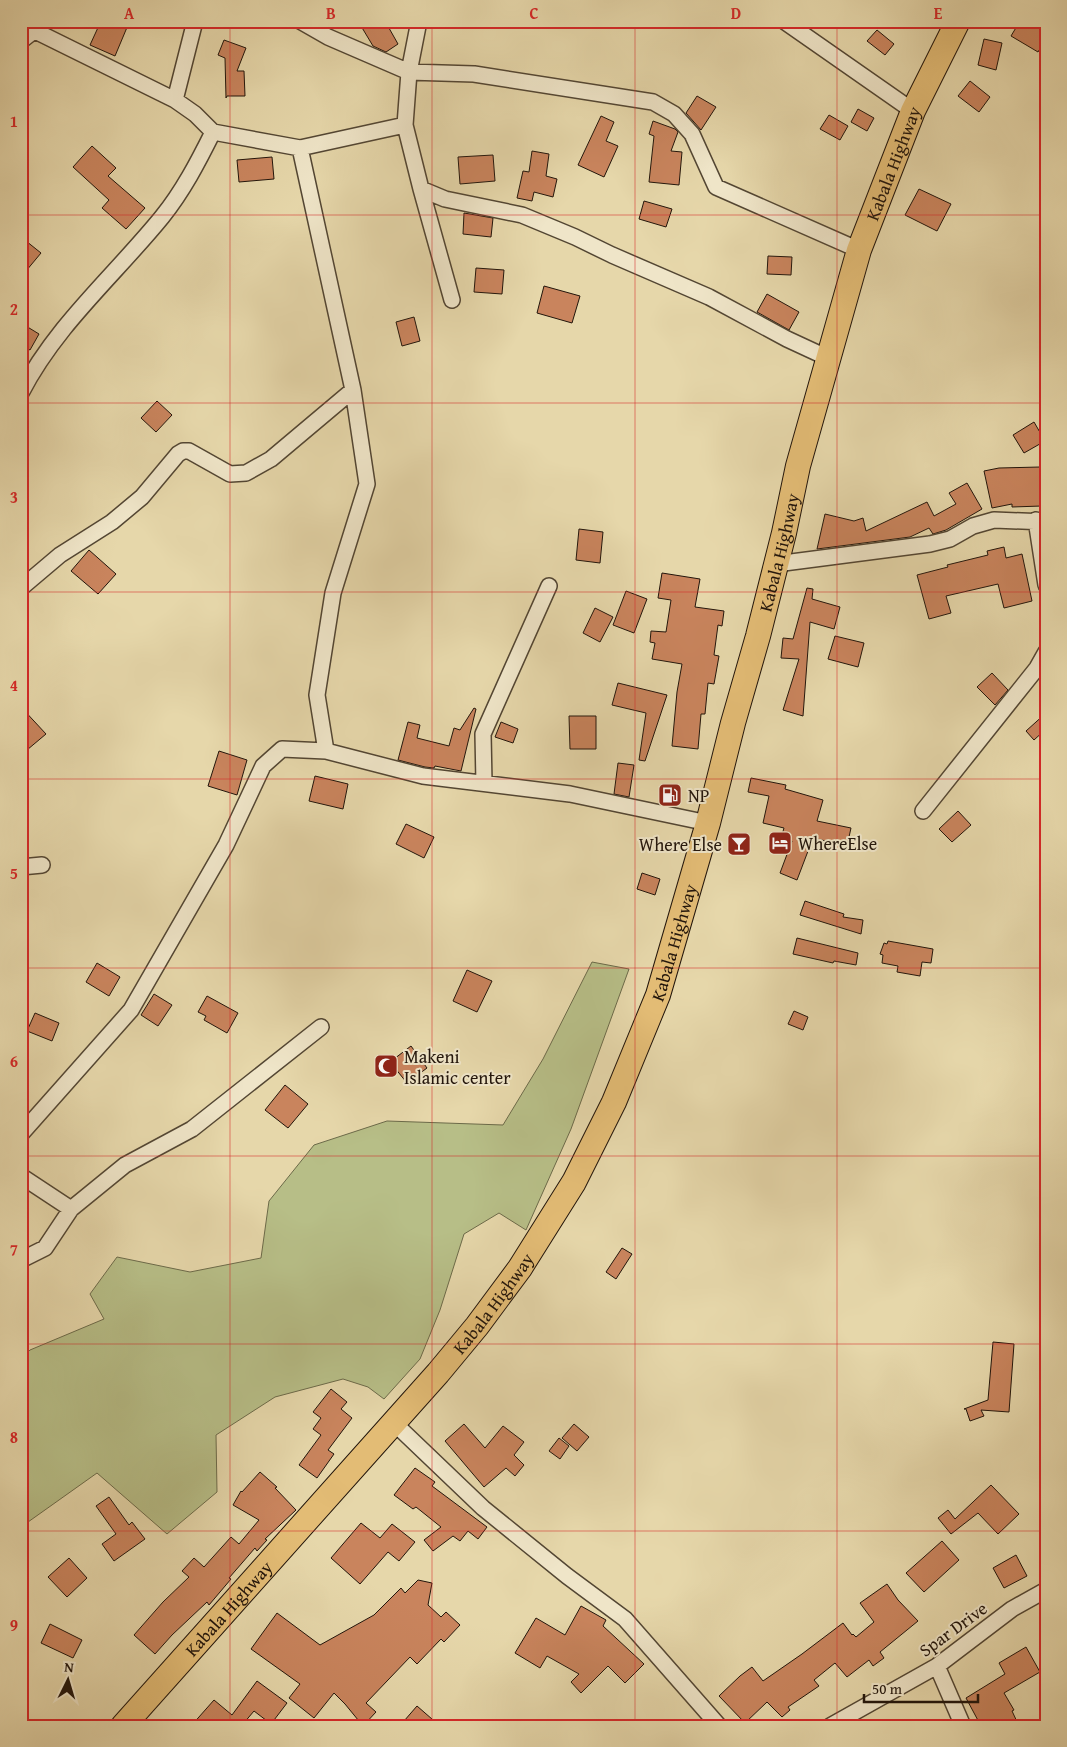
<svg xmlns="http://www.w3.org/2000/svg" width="1067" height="1747" font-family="'Gentium Book Plus',serif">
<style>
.green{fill:#b7be87;stroke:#6c6a49}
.building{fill:#c9845d;stroke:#22150b}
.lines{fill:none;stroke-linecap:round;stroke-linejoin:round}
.minor-casing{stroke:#534633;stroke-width:18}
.primary-casing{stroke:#22150b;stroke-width:26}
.minor{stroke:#efe5c8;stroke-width:15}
.primary{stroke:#e3bc75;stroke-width:24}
.grid{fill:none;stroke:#d62828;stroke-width:1;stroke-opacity:0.55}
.labels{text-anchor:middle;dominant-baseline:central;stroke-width:4;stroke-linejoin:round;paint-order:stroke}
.street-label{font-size:18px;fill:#22150b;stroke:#efe5c8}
.poi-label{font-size:18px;fill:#22150b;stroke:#efe5c8;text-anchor:start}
.neatline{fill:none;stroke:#d62828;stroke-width:2}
.grid-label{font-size:16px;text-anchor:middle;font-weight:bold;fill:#d62828}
</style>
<rect width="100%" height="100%" fill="#e6d7aa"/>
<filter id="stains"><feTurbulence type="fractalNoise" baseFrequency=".004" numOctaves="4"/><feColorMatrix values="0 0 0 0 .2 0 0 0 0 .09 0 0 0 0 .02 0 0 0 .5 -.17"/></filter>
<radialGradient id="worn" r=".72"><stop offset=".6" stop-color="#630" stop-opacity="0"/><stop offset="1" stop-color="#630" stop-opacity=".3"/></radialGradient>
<path class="green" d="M 592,962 L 629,969 L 571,1129 L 526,1230 L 499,1213 L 464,1234 L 440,1310 L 420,1359 L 384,1399 L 368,1387 L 343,1379 L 275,1397 L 216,1435 L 217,1492 L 167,1534 L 97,1473 L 21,1527 L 21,1359 L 30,1350 L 104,1319 L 90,1294 L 117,1257 L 190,1272 L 261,1258 L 269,1201 L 314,1145 L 387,1121 L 503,1125 L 543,1059 Z"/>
<path class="building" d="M 101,21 L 120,21 L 128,25 L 115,56 L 90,45 Z
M 358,21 L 385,21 L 398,44 L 386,52 L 373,46 Z
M 1020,21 L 1032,21 L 1046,29 L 1046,39 L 1038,52 L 1011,36 Z
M 877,30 L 894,44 L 885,55 L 867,41 Z
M 984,39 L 1002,43 L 996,70 L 978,65 Z
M 224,40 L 246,48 L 237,71 L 244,71 L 245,96 L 227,96 L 226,98 L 225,58 L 218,55 Z
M 970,81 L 990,97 L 979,112 L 958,96 Z
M 697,96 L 716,107 L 701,130 L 686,113 Z
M 858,109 L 874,118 L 867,131 L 851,122 Z
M 829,115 L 848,126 L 840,140 L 820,129 Z
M 601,116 L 614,122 L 606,141 L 618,146 L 604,177 L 578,165 Z
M 653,121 L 675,129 L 678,132 L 671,151 L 682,152 L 679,185 L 649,182 L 654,136 L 649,134 Z
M 92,146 L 116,168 L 108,176 L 145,208 L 126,229 L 102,208 L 109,200 L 73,167 Z
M 532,151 L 549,154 L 546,176 L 557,179 L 553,197 L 534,192 L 532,201 L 517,198 L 523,171 L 529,172 Z
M 493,155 L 495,181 L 460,184 L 458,157 Z
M 272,157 L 274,179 L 239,182 L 237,160 Z
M 919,189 L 951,204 L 937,231 L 905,215 Z
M 644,201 L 672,209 L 666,227 L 639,219 Z
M 464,213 L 493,218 L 491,237 L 463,234 Z
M 21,237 L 41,253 L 21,277 Z
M 768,256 L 792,257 L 791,275 L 767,274 Z
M 476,268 L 504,270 L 502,294 L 474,292 Z
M 544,286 L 580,296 L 572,323 L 537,313 Z
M 767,294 L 799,312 L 789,330 L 757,312 Z
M 414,317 L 420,341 L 402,346 L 396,322 Z
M 21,323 L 39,334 L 30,350 L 21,345 Z
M 157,401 L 172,415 L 156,432 L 141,418 Z
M 1034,422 L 1045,441 L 1024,453 L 1013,435 Z
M 1040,467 L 1042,506 L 1012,507 L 1012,504 L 992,508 L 984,471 L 999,468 Z
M 967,483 L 982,509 L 946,530 L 933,534 L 929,528 L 910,537 L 817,549 L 825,514 L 854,521 L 863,518 L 866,531 L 927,502 L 934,516 L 956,504 L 949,493 Z
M 579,529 L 603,532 L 600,563 L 576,560 Z
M 1004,547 L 1006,558 L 1022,554 L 1032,601 L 1004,608 L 998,584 L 946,596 L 951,613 L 929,619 L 917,575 L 948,567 L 947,565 L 988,555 L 987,551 Z
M 89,550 L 116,574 L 98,594 L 71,571 Z
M 662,573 L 700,579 L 695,607 L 724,611 L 722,626 L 718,625 L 714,655 L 719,656 L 714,684 L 708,683 L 705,714 L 701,714 L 698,749 L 672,746 L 677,692 L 682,664 L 652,659 L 655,643 L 650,642 L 651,631 L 666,632 L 671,600 L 658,598 Z
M 807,588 L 813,589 L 812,599 L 840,607 L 834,629 L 810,622 L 803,716 L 783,710 L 799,659 L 781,658 L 783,638 L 793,639 Z
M 626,591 L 647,599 L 634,633 L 613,625 Z
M 595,608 L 613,617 L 600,642 L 583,633 Z
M 835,636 L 864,643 L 858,667 L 828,659 Z
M 992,673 L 1008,690 L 995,705 L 977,687 Z
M 618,683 L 667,695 L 645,761 L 639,760 L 646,713 L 612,705 Z
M 21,707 L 46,734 L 21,755 Z
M 474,708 L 476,709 L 461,771 L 435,766 L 434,768 L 425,767 L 398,760 L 408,722 L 420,725 L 417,738 L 449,746 L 454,728 L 460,730 Z
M 1046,713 L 1046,729 L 1034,740 L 1026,731 Z
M 569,716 L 596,716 L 596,749 L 570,749 Z
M 501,722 L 518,729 L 513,743 L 495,737 Z
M 219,751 L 247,760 L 237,795 L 208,786 Z
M 618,763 L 634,765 L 629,797 L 614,794 Z
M 315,776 L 348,784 L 343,809 L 309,801 Z
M 751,778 L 786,785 L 785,789 L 823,800 L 817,821 L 851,828 L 847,846 L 813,838 L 797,880 L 780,873 L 792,841 L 781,838 L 784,828 L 763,823 L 769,796 L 748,792 Z
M 958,811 L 971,825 L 952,842 L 939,829 Z
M 406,824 L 434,837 L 424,858 L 396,844 Z
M 642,873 L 660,879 L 655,895 L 637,889 Z
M 805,901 L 844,914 L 843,917 L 863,920 L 861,934 L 800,915 Z
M 797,938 L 858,953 L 856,965 L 834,961 L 833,963 L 793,954 Z
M 888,941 L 933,949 L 931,963 L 922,962 L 920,976 L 897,972 L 898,966 L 882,963 L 883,955 L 880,954 L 884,943 L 887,944 Z
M 97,963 L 120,977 L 109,996 L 86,982 Z
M 467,970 L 492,981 L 477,1012 L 453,1001 Z
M 154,994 L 172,1005 L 158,1026 L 141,1015 Z
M 207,996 L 238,1013 L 227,1033 L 204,1020 L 206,1016 L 198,1012 Z
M 794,1011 L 808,1017 L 803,1030 L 788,1024 Z
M 35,1013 L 59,1023 L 52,1041 L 27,1031 Z
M 411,1046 L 427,1068 L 407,1083 L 390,1062 Z
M 285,1085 L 308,1104 L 288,1128 L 265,1110 Z
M 622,1248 L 632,1254 L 616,1279 L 606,1272 Z
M 993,1342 L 1014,1344 L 1009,1412 L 981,1410 L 984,1416 L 970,1421 L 966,1409 L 964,1409 L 988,1400 Z
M 331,1389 L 347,1402 L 341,1409 L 352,1418 L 328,1450 L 334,1454 L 317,1478 L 299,1465 L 321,1435 L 313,1429 L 321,1418 L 313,1412 Z
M 464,1424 L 485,1448 L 503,1426 L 524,1442 L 514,1455 L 524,1465 L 515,1476 L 506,1468 L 484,1487 L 445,1441 Z
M 574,1424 L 589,1437 L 577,1451 L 562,1438 Z
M 559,1438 L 569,1446 L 560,1459 L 549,1451 Z
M 415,1468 L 435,1482 L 432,1486 L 487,1527 L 478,1539 L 468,1531 L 460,1541 L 453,1536 L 433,1551 L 424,1540 L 441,1527 L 416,1507 L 413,1509 L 394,1495 Z
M 260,1472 L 277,1487 L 275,1488 L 296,1510 L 265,1539 L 267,1540 L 257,1551 L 255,1548 L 229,1578 L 231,1579 L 209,1605 L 207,1602 L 172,1635 L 155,1654 L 134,1635 L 163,1602 L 189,1577 L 182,1571 L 194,1558 L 204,1567 L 231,1537 L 239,1544 L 259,1520 L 233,1505 L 241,1491 L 242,1492 Z
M 991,1485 L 1019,1514 L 998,1534 L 978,1513 L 951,1534 L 938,1518 L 948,1510 L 955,1519 Z
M 109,1497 L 129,1525 L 132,1522 L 145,1539 L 114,1561 L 102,1544 L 116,1534 L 96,1506 Z
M 361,1523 L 380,1538 L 392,1524 L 415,1542 L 399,1561 L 388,1552 L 360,1584 L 331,1558 Z
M 942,1541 L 959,1560 L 924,1592 L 906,1573 Z
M 1016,1555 L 1027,1576 L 1004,1588 L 993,1568 Z
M 69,1558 L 87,1578 L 67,1597 L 48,1577 Z
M 418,1580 L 432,1583 L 428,1605 L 441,1617 L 446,1612 L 460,1625 L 444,1642 L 441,1639 L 417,1664 L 410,1657 L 366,1703 L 376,1712 L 363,1726 L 345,1704 L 334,1693 L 314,1718 L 289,1698 L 300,1684 L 251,1649 L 277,1613 L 320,1645 L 374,1615 L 401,1588 L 405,1593 Z
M 887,1584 L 898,1600 L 918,1621 L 880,1652 L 884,1658 L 873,1666 L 869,1660 L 847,1677 L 835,1663 L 814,1680 L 819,1686 L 788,1707 L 790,1710 L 782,1717 L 767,1702 L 745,1723 L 719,1696 L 740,1676 L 752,1667 L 763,1681 L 802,1654 L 843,1623 L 852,1635 L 853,1634 L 856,1637 L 874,1622 L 860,1603 Z
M 581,1606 L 606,1620 L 603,1626 L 644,1664 L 625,1683 L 608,1666 L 581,1693 L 571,1682 L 579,1674 L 547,1656 L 540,1668 L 515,1653 L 536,1618 L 565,1635 Z
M 50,1624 L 82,1640 L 73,1658 L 41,1643 Z
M 1026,1647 L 1040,1672 L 1004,1693 L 1014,1710 L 1012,1711 L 1019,1726 L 981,1726 L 966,1698 L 1005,1674 L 999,1663 Z
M 257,1681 L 287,1703 L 271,1724 L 254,1711 L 243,1724 L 244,1726 L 191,1726 L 214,1700 L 232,1715 Z
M 417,1706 L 440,1726 L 410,1726 L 404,1721 Z"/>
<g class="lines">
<g class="minor-casing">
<path id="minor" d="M 300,21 L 328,37 L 409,72 L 405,125 L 421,189 L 445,199 L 522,215 L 575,237 L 612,255 L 709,297 L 787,339 L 828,358
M 419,21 L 409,72 L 474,74 L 653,102 L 674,114 L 692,134 L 716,187 L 859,250
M 784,21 L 913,111
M 21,24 L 175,100 L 195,114 L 213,132 L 300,148 L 353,390 L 367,484 L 333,593 L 317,695 L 326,751
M 21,41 L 35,30
M 175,100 L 195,21
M 300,148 L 405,125
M 421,189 L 452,300
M 21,393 C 56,325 114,276 162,217 C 183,191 198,162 213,132
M 1036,520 L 1046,585
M 776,564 L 930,544 L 950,539 L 973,526 L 994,520 L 1046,522
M 21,588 L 60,555 L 112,522 L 142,497 L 178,454 L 183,451 L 189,451 L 230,474 L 246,473 L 271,459 L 353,390
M 484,783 L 483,734 L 549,586
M 923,811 L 1037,668 L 1046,652
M 21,867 L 42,865
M 21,1134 L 131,1010 L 226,845 L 263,766 L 282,749 L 326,751 L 423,776 L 570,794 L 708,823
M 21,1176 L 71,1209
M 21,1260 L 45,1248 L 71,1209 L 125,1165 L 192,1129 L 321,1027
M 393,1422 L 483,1508 L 567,1576 L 625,1619 L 719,1726
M 937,1666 L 963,1726
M 830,1726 L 937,1666 L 1012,1609 L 1046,1590"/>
</g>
<g class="primary-casing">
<g id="primary">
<path id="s1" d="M 123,1726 L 438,1373 L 477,1326 L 520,1268 L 574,1182 L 614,1102 L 658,995 L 708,823 L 733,723 L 758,636 L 784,533 L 798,466 L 859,250 L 913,111 L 958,21"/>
</g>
</g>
<use href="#minor" class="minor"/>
<use href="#primary" class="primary"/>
</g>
<path class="grid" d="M 230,21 L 230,1726M 432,21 L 432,1726M 635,21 L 635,1726M 837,21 L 837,1726M 21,215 L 1046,215M 21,403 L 1046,403M 21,592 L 1046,592M 21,779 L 1046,779M 21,968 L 1046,968M 21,1156 L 1046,1156M 21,1344 L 1046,1344M 21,1531 L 1046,1531"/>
<defs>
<g id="fuel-square" transform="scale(1.25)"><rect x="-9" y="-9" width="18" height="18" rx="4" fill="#8f2418" stroke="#efe5c8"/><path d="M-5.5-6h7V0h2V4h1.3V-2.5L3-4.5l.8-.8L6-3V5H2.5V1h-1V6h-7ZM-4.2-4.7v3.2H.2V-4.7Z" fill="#fff"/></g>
<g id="hotel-square" transform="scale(1.25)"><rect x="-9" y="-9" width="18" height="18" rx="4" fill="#8f2418" stroke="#efe5c8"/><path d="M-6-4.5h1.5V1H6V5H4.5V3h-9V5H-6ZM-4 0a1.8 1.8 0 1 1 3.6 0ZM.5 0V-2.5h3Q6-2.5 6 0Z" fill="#fff"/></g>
<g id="bar-square" transform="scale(1.25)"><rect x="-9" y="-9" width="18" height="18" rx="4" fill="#8f2418" stroke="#efe5c8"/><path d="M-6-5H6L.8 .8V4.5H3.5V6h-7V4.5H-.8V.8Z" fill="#fff"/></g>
<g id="mosque-square" transform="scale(1.25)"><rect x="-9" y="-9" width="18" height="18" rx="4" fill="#8f2418" stroke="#efe5c8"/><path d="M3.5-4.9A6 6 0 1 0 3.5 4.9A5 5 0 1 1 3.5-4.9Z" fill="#fff"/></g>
</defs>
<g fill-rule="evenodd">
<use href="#fuel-square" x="670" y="795"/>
<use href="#hotel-square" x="780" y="843"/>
<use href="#bar-square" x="739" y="844"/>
<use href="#mosque-square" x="386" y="1066"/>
</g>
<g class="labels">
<g class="street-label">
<text stroke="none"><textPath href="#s1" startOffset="1778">Kabala Highway</textPath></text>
<text stroke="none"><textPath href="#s1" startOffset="1372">Kabala Highway</textPath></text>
<text stroke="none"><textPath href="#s1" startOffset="968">Kabala Highway</textPath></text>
<text stroke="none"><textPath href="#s1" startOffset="562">Kabala Highway</textPath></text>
<text stroke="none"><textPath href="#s1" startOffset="158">Kabala Highway</textPath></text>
<text transform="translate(953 1629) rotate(-36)">Spar Drive</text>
</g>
<g class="poi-label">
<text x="688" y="795">NP</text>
<text x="798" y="843">WhereElse</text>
<text x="722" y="844" text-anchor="end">Where Else</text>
<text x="404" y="1056">Makeni<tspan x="404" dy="21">Islamic center</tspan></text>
</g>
</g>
<rect width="1067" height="1747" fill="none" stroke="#e6d7aa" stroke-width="55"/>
<g transform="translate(68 1680) rotate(5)" stroke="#efe5c8" stroke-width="4" paint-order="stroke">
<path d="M0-4L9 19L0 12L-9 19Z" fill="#22150b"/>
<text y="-8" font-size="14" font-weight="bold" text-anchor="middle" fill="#22150b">N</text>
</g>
<path d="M864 1694v8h114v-8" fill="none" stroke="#22150b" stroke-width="2.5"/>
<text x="872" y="1694" font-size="15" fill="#22150b" stroke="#efe5c8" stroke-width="4" paint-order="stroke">50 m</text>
<rect x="28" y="28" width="1012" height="1692" class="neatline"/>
<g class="grid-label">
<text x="129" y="19">A</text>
<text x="331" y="19">B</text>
<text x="534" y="19">C</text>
<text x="736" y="19">D</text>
<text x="938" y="19">E</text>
<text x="14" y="127">1</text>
<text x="14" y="315">2</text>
<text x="14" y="503">3</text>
<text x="14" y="691">4</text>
<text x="14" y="879">5</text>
<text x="14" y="1067">6</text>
<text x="14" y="1255">7</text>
<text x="14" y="1443">8</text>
<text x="14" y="1631">9</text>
</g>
<rect width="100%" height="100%" filter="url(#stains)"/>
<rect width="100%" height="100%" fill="url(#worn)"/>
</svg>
